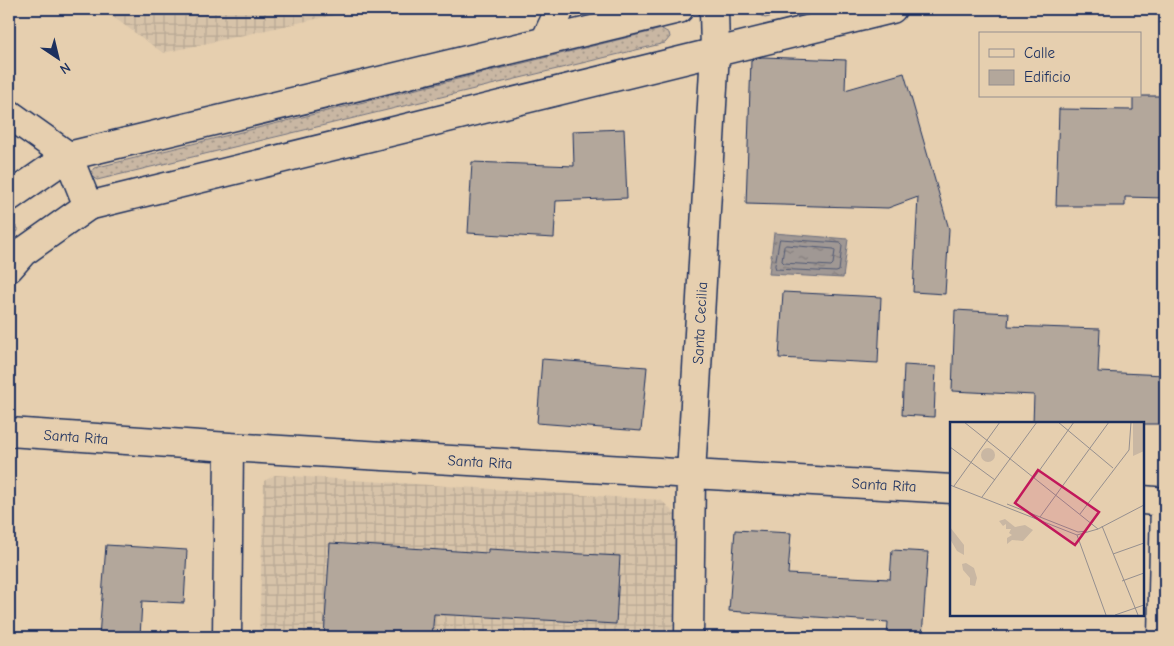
<svg xmlns="http://www.w3.org/2000/svg" width="1174" height="646" font-family="'Comic Neue',sans-serif">
<style>
.industrial{fill:url(#industrial-grid)}
.grass{fill:url(#grass-dots);stroke:#727380}
.water{fill:url(#water-ripples);stroke:#6b6e7e}
.lines{fill:none;stroke-linecap:round;stroke-linejoin:round}
.shore{stroke:#505974;stroke-width:1}
.building{fill:#b3a79b;stroke:#1b2f5e}
.minor-casing{stroke:#1b2f5e;stroke-width:31}
.major-casing{stroke:#1b2f5e;stroke-width:31}
.minor{stroke:#e6cfaf;stroke-width:28}
.major{stroke:#e6cfaf;stroke-width:28}
.labels{text-anchor:middle;dominant-baseline:central;stroke-width:4;stroke-linejoin:round;paint-order:stroke}
.street-label{font-size:15px;fill:#1b2f5e;stroke:#e6cfaf}
.inset-road{fill:none;stroke:#958f8f;stroke-width:1}
.view{fill:#c2185b;fill-opacity:0.15;stroke:#c2185b;stroke-width:2.5}
.inset-edge{fill:none;stroke:#1b2f5e;stroke-width:2.5}
</style>
<defs>
<pattern id="industrial-grid" width="8" height="8" patternUnits="userSpaceOnUse" patternTransform="scale(1.25)"><rect width="8" height="8" fill="#d7c3a9"/><path d="M0 4h8M4 0v8" fill="none" stroke="#b8a894"/></pattern>
<pattern id="grass-dots" width="8" height="8" patternUnits="userSpaceOnUse" patternTransform="scale(1.25)"><rect width="8" height="8" fill="#c9b7a3"/><path d="M2 2h.1M6 6h.1" fill="none" stroke="#a29588" stroke-width="1.8" stroke-linecap="round"/></pattern>
<pattern id="water-ripples" width="26" height="14" patternUnits="userSpaceOnUse" patternTransform="scale(1.25)"><rect width="26" height="14" fill="#a09894"/><path d="M2 4q2-2 4 0t4 0M15 11q2-2 4 0t4 0" fill="none" stroke="#827c7c"/></pattern>
</defs>
<rect width="100%" height="100%" fill="#e6cfaf"/>
<filter id="ink" filterUnits="userSpaceOnUse"><feTurbulence type="fractalNoise" baseFrequency=".02" numOctaves="2"/><feDisplacementMap in="SourceGraphic" scale="10" xChannelSelector="R" yChannelSelector="G"/><feConvolveMatrix kernelMatrix="1 2 1 2 8 2 1 2 1" color-interpolation-filters="sRGB"/></filter>
<g filter="url(#ink)">
<path class="industrial" d="M 102,9 L 361,9 L 163,53 Z
M 275,475 L 661,500 L 678,517 L 676,637 L 259,637 L 264,481 Z"/>
<path class="grass" d="M 758,9 L 805,9 L 765,18 L 758,14 Z
M 662,29 L 669,33 L 670,37 L 665,43 L 97,180 L 92,177 L 91,172 L 94,168 Z
M 11,224 L 18,228 L 18,231 L 9,242 L 9,225 Z"/>
<path class="water" d="M 774,233 L 848,239 L 843,278 L 769,274 Z"/>
<g class="lines">
<path class="shore" d="M 780,239 L 841,243 L 842,246 L 839,271 L 836,272 L 776,269 L 775,266 Z
M 786,245 L 834,249 L 835,251 L 833,264 L 831,266 L 784,263 L 782,261 L 784,247 Z"/>
</g>
<path class="building" d="M 762,57 L 846,60 L 845,90 L 904,73 L 949,229 L 945,294 L 913,292 L 918,197 L 888,208 L 746,204 L 751,60 Z
M 1133,96 L 1165,96 L 1165,198 L 1125,197 L 1125,206 L 1056,206 L 1059,109 L 1133,110 Z
M 624,129 L 627,198 L 556,201 L 554,238 L 468,233 L 472,162 L 574,166 L 573,131 Z
M 783,292 L 881,297 L 878,363 L 779,358 Z
M 955,310 L 1009,313 L 1008,326 L 1100,329 L 1098,372 L 1165,375 L 1165,424 L 1033,424 L 1034,395 L 952,391 Z
M 542,359 L 647,367 L 641,431 L 537,423 Z
M 904,365 L 936,367 L 934,417 L 902,415 Z
M 735,530 L 791,533 L 788,574 L 890,579 L 892,550 L 928,552 L 922,637 L 887,637 L 888,622 L 729,611 Z
M 330,543 L 488,553 L 488,549 L 620,556 L 616,624 L 434,614 L 432,637 L 324,637 Z
M 106,545 L 187,550 L 184,603 L 142,601 L 140,637 L 99,637 Z"/>
<g class="lines">
<g class="minor-casing">
<path id="minor" d="M 545,41 L 560,9
M 9,114 L 68,156 L 88,206
M 9,432 L 229,447 L 952,489
M 1143,500 L 1165,502
M 227,637 L 229,447
M 689,637 L 691,474 L 715,52 L 714,9
M 1162,637 L 1165,502"/>
</g>
<g class="major-casing">
<path id="major" d="M 9,197 L 68,156 L 679,9
M 9,268 L 23,252 L 88,206 L 892,9"/>
</g>
<use href="#minor" class="minor"/>
<use href="#major" class="major"/>
</g>
</g>
<g class="labels">
<g class="street-label">
<text transform="translate(700 323) rotate(-87)">Santa Cecilia</text>
<text transform="translate(76 437) rotate(4)">Santa Rita</text>
<text transform="translate(480 462) rotate(3)">Santa Rita</text>
<text transform="translate(884 485) rotate(3)">Santa Rita</text>
</g>
</g>
<g transform="translate(950 422)">
<rect width="194" height="194" fill="#e6cfaf"/>
<path d="M 55,97 L 65,105 L 75,103 L 83,108 L 73,119 L 62,118 L 57,122 L 57,116 L 62,113 L 59,111 L 61,107 L 56,107 L 56,102 L 53,104 L 49,99 ZM 0,105 L 14,123 L 14,133 L 7,129 L 0,117 ZM 16,141 L 24,146 L 27,156 L 25,164 L 20,163 L 20,156 L 13,148 L 12,142 Z" fill="#c9b7a3"/>
<path d="M 183,0 L 194,0 L 194,29 L 183,34 Z" fill="#c9b7a3"/>
<path d="M31 33a7 7 0 1 1 14 0a7 7 0 1 1-14 0Z" fill="#c9b7a3"/>
<path class="inset-road" d="M 14,0 L 148,107M 108,0 L 163,46M 0,25 L 45,58M 84,56 L 124,0M 0,63 L 127,113 L 148,107 L 194,83M 4,64 L 50,0M 32,75 L 87,0M 57,82 L 128,110 L 137,109M 130,92 L 179,28 L 181,0M 90,95 L 159,0M 152,104 L 188,193M 127,113 L 156,193M 163,132 L 194,121M 172,159 L 194,151M 165,193 L 194,183"/>
<path class="view" d="M 88,48 L 149,90 L 125,123 L 65,81 Z"/>
<rect width="194" height="194" class="inset-edge"/>
</g>
<rect width="1174" height="646" fill="none" stroke="#e6cfaf" stroke-width="30"/>
<rect x="15" y="15" width="1144" height="616" fill="none" stroke="#1b2f5e" stroke-width="2" filter="url(#ink)"/>
<rect x="979" y="32" width="162" height="65" fill="#e6cfaf" stroke="#958f8f"/>
<rect x="989" y="49" width="25" height="8" fill="#e6cfaf" stroke="#958f8f"/>
<text x="1024" y="58" font-size="15" fill="#1b2f5e">Calle</text>
<rect x="989" y="70" width="25" height="15" fill="#b3a79b" stroke="#958f8f"/>
<text x="1024" y="82" font-size="15" fill="#1b2f5e">Edificio</text>
<g transform="translate(58 58) rotate(145)" stroke="#e6cfaf" stroke-width="4" paint-order="stroke">
<path d="M0-4L9 19L0 12L-9 19Z" fill="#1b2f5e"/>
<text y="-8" font-size="14" font-weight="bold" text-anchor="middle" fill="#1b2f5e">N</text>
</g>
</svg>
